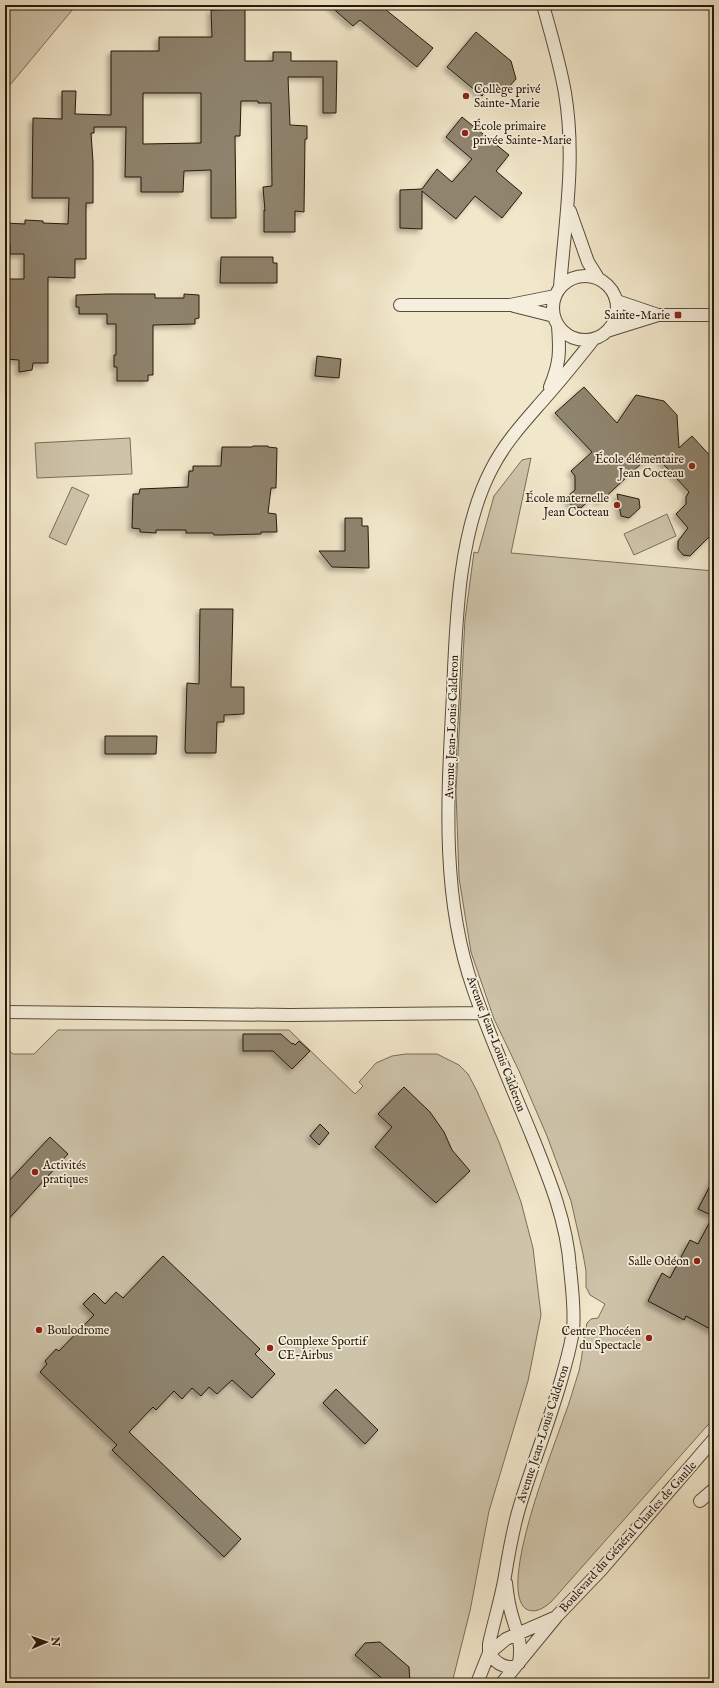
<svg xmlns="http://www.w3.org/2000/svg" width="719" height="1688" font-family="'IM FELL English',serif">
<style>
.green{fill:#cec4aa;stroke:#7a6e5a}
.building{fill:#8f846e;stroke:#25190b;fill-rule:evenodd;filter:url(#shadow)}
.lines{fill:none;stroke-linecap:round;stroke-linejoin:round}
.street-casing{stroke:#584c3b;stroke-width:14}
.street{stroke:#f6efdd;stroke-width:12}
.poi-dot{fill:#8f2418;stroke:#f6efdd;stroke-width:1.5}
.labels{text-anchor:middle;dominant-baseline:central;stroke-width:3.5;stroke-linejoin:round;paint-order:stroke}
.poi-label{font-size:12px;fill:#25190b;stroke:#f6efdd;text-anchor:start}
.street-label{font-size:12px;fill:#25190b;stroke:#f6efdd}
</style>
<defs>
<filter id="shadow"><feDropShadow dx="-3.5" dy="3.5" stdDeviation="2" flood-color="#0004"/></filter>
</defs>
<rect width="100%" height="100%" fill="#f1e7ca"/>
<filter id="stains"><feTurbulence type="fractalNoise" baseFrequency=".005" numOctaves="4"/><feColorMatrix values="0 0 0 0 .2 0 0 0 0 .09 0 0 0 0 .02 0 0 0 .5 -.17"/></filter>
<radialGradient id="worn" r=".72"><stop offset=".6" stop-color="#630" stop-opacity="0"/><stop offset="1" stop-color="#630" stop-opacity=".3"/></radialGradient>
<path class="green" d="M 5,5 L 82,5 L 73,9 L 5,91 Z
M 130,438 L 132,474 L 37,478 L 35,443 Z
M 531,458 L 511,553 L 714,571 L 714,1418 L 551,1602 C 544,1608 535,1614 526,1609 C 497,1588 554,1447 564,1417 C 570,1402 574,1386 579,1371 C 583,1355 583,1338 587,1323 L 591,1319 L 598,1318 L 605,1304 L 590,1295 L 586,1287 L 586,1271 L 583,1254 L 571,1201 L 547,1136 L 519,1071 L 494,1019 L 471,952 L 459,878 L 456,791 L 465,619 L 474,552 L 478,553 L 494,496 L 522,460 Z
M 72,487 L 89,495 L 66,545 L 49,537 Z
M 667,514 L 676,536 L 634,555 L 624,534 Z
M 58,1030 L 289,1030 L 355,1094 L 363,1086 L 359,1082 L 376,1063 L 392,1056 L 406,1054 L 437,1054 L 459,1065 L 468,1074 L 477,1091 L 499,1142 L 521,1202 L 533,1248 L 541,1315 L 528,1381 L 489,1511 L 470,1611 L 452,1683 L 5,1683 L 5,1047 L 13,1054 L 34,1054 Z"/>
<path class="building" d="M 329,5 L 380,5 L 433,48 L 417,67 L 360,20 L 353,26 Z
M 245,9 L 245,61 L 273,61 L 273,52 L 291,52 L 291,61 L 337,61 L 336,113 L 323,113 L 323,77 L 288,77 L 290,125 L 307,126 L 307,139 L 305,139 L 304,212 L 295,211 L 295,232 L 264,232 L 264,210 L 265,211 L 263,187 L 272,186 L 271,103 L 258,103 L 258,101 L 241,101 L 240,136 L 235,136 L 236,218 L 211,218 L 211,170 L 184,171 L 183,192 L 141,192 L 141,177 L 125,177 L 126,127 L 94,127 L 94,133 L 91,133 L 93,162 L 93,203 L 86,203 L 86,259 L 75,259 L 75,278 L 48,277 L 48,363 L 33,363 L 32,370 L 19,372 L 19,360 L 5,359 L 5,279 L 24,279 L 24,254 L 10,254 L 10,244 L 5,244 L 5,223 L 25,224 L 25,220 L 43,221 L 43,223 L 68,224 L 69,198 L 32,198 L 33,118 L 62,119 L 62,91 L 76,91 L 75,114 L 111,115 L 111,51 L 159,51 L 159,37 L 212,37 L 211,10 ZM 143,93 L 201,93 L 201,143 L 143,144 Z
M 476,32 L 511,61 L 516,79 L 505,91 L 493,82 L 482,96 L 447,67 Z
M 462,117 L 509,155 L 496,171 L 522,193 L 502,218 L 475,196 L 456,219 L 422,191 L 422,229 L 400,228 L 400,190 L 422,189 L 437,169 L 452,182 L 472,159 L 446,137 Z
M 221,257 L 273,257 L 273,263 L 277,263 L 277,283 L 220,283 Z
M 107,294 L 155,294 L 155,298 L 184,298 L 184,294 L 199,295 L 199,318 L 195,319 L 195,324 L 153,325 L 153,375 L 148,375 L 148,381 L 117,381 L 117,367 L 114,367 L 114,355 L 116,355 L 116,324 L 107,324 L 107,314 L 79,314 L 79,307 L 76,307 L 76,295 Z
M 317,356 L 341,359 L 339,378 L 315,376 Z
M 584,387 L 617,423 L 636,395 L 664,401 L 677,415 L 679,448 L 692,436 L 714,460 L 714,532 L 690,556 L 683,555 L 678,549 L 678,541 L 688,528 L 676,514 L 686,504 L 686,497 L 689,492 L 655,455 L 645,464 L 643,462 L 600,502 L 594,496 L 581,508 L 572,506 L 569,502 L 569,495 L 575,490 L 575,476 L 571,471 L 592,452 L 555,413 Z
M 253,446 L 268,446 L 268,447 L 277,448 L 276,488 L 271,488 L 268,513 L 276,514 L 277,532 L 261,532 L 261,534 L 221,535 L 214,535 L 213,533 L 186,533 L 186,530 L 156,530 L 156,533 L 140,532 L 140,529 L 132,528 L 133,494 L 139,494 L 140,489 L 188,487 L 189,471 L 193,471 L 193,466 L 221,466 L 222,447 L 252,447 Z
M 617,494 L 639,499 L 640,508 L 629,518 L 621,516 Z
M 345,518 L 362,518 L 362,526 L 368,526 L 369,568 L 332,567 L 319,551 L 345,551 Z
M 200,609 L 233,609 L 231,687 L 244,687 L 244,714 L 224,715 L 224,722 L 217,722 L 216,753 L 186,753 L 185,750 L 187,683 L 199,684 Z
M 105,736 L 157,736 L 156,754 L 105,754 Z
M 243,1034 L 281,1034 L 292,1044 L 293,1043 L 295,1045 L 299,1041 L 310,1051 L 292,1069 L 273,1051 L 243,1051 Z
M 404,1087 L 430,1112 L 444,1132 L 452,1150 L 470,1171 L 436,1203 L 375,1147 L 392,1127 L 378,1114 Z
M 320,1124 L 329,1133 L 319,1145 L 310,1136 Z
M 50,1137 L 68,1154 L 5,1223 L 5,1185 Z
M 714,1178 L 714,1331 L 686,1316 L 684,1320 L 648,1301 L 662,1273 L 670,1278 L 690,1240 L 698,1244 L 713,1216 L 698,1209 Z
M 163,1256 L 260,1349 L 255,1354 L 275,1374 L 252,1398 L 232,1380 L 217,1394 L 209,1387 L 201,1396 L 192,1388 L 182,1399 L 174,1391 L 156,1410 L 153,1407 L 129,1432 L 241,1539 L 224,1557 L 112,1450 L 117,1445 L 40,1372 L 47,1364 L 45,1361 L 56,1349 L 59,1351 L 94,1315 L 83,1304 L 94,1293 L 105,1304 L 116,1292 L 123,1298 Z
M 336,1389 L 378,1430 L 365,1444 L 323,1403 Z
M 380,1642 L 409,1667 L 410,1683 L 387,1683 L 355,1655 L 365,1643 Z"/>
<g class="lines">
<g class="street-casing">
<path id="street" d="M 543,5 C 551,34 560,64 565,93 C 576,158 565,223 560,287
M 570,211 L 588,262 L 598,278
M553 308a32 32 0 1 1 64 0a32 32 0 1 1-64 0Z
M 617,301 L 658,315
M 400,305 L 510,305 L 555,296
M 514,306 L 554,316
M 610,330 L 658,315 L 714,315
M 550,387 C 560,363 560,352 558,326
M 5,1012 L 290,1015 L 481,1013
M 700,1501 L 714,1489
M 506,1583 C 507,1591 508,1600 510,1608 C 515,1630 523,1639 519,1663
M 515,1667 C 503,1668 496,1663 489,1653 L 506,1639 L 554,1618
M 477,1683 L 489,1653 L 489,1644 C 494,1621 501,1599 505,1576 C 509,1551 513,1527 521,1502 C 534,1460 550,1420 562,1377 C 566,1362 571,1346 573,1330 C 575,1310 572,1288 570,1268 C 567,1222 549,1178 532,1136 C 512,1087 490,1038 473,988 C 440,893 448,792 453,693 C 456,622 458,534 491,470 C 505,442 525,421 545,398 C 562,379 577,360 593,340
M 502,1683 L 557,1616 L 601,1570 L 714,1439"/>
</g>
<use href="#street" class="street"/>
</g>
<g class="poi-dot">
<circle cx="466" cy="96" r="4"/>
<circle cx="465" cy="133" r="4"/>
<rect x="674" y="311" width="8" height="8" rx="2"/>
<circle cx="692" cy="466" r="4"/>
<circle cx="617" cy="505" r="4"/>
<circle cx="35" cy="1172" r="4"/>
<circle cx="697" cy="1261" r="4"/>
<circle cx="39" cy="1330" r="4"/>
<circle cx="649" cy="1338" r="4"/>
<circle cx="270" cy="1348" r="4"/>
</g>
<g class="labels">
<g class="poi-label">
<text x="474" y="89">Collège privé<tspan x="474" dy="14">Sainte-Marie</tspan></text>
<text x="473" y="126">École primaire<tspan x="473" dy="14">privée Sainte-Marie</tspan></text>
<text x="670" y="315" text-anchor="end">Sainte-Marie</text>
<text x="684" y="459" text-anchor="end">École élémentaire<tspan x="684" dy="14">Jean Cocteau</tspan></text>
<text x="609" y="498" text-anchor="end">École maternelle<tspan x="609" dy="14">Jean Cocteau</tspan></text>
<text x="43" y="1165">Activités<tspan x="43" dy="14">pratiques</tspan></text>
<text x="689" y="1261" text-anchor="end">Salle Odéon</text>
<text x="47" y="1330">Boulodrome</text>
<text x="641" y="1331" text-anchor="end">Centre Phocéen<tspan x="641" dy="14">du Spectacle</tspan></text>
<text x="278" y="1341">Complexe Sportif<tspan x="278" dy="14">CE-Airbus</tspan></text>
</g>
<g class="street-label">
<text transform="translate(452 727) rotate(-88)">Avenue Jean-Louis Calderon</text>
<text transform="translate(496 1044) rotate(69)">Avenue Jean-Louis Calderon</text>
<text transform="translate(543 1434) rotate(-72)">Avenue Jean-Louis Calderon</text>
<text transform="translate(628 1537) rotate(-48)">Boulevard du Général Charles de Gaulle</text>
</g>
</g>
<rect width="719" height="1688" fill="none" stroke="#f1e7ca" stroke-width="20"/>
<rect x="6" y="6" width="707" height="1676" fill="none" stroke="#25190b" stroke-width="2"/>
<rect x="10" y="10" width="699" height="1668" fill="none" stroke="#25190b"/>
<g transform="translate(46 1642) rotate(88)" stroke="#f6efdd" stroke-width="3" paint-order="stroke">
<path d="M0-3L7 15L0 10L-7 15Z" fill="#25190b"/>
<text y="-6" font-size="11" font-weight="bold" text-anchor="middle" fill="#25190b">N</text>
</g>
<rect width="100%" height="100%" filter="url(#stains)"/>
<rect width="100%" height="100%" fill="url(#worn)"/>
</svg>
